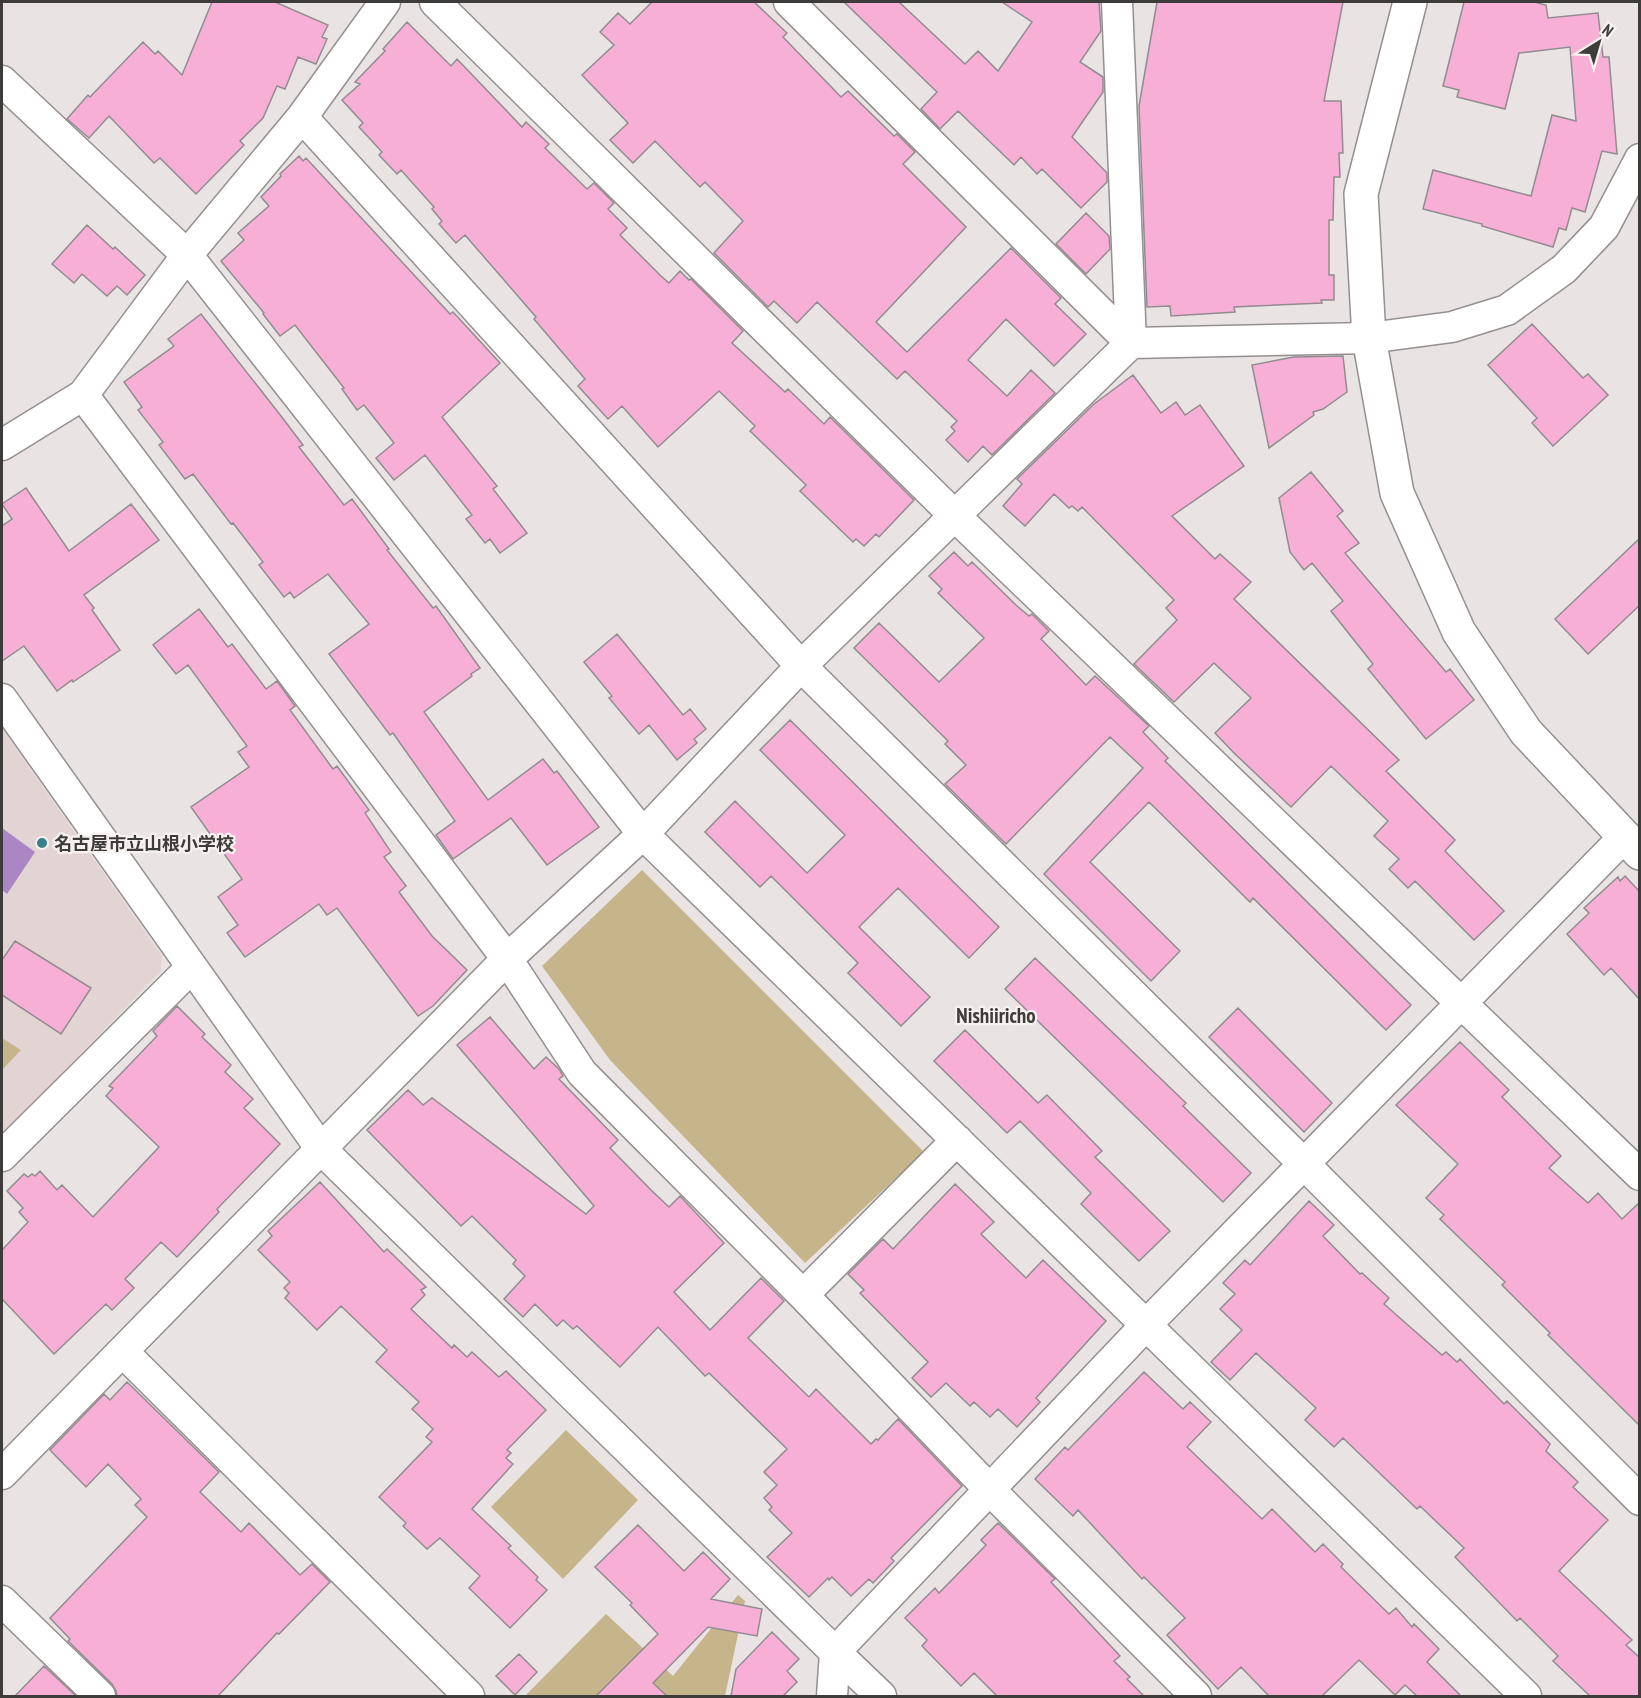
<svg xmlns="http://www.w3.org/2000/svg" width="1641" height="1698" font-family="'PT Sans Narrow','Noto Sans JP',sans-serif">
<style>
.built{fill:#e3d4d4}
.green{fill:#c6b58a}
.water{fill:#ab86c4}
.building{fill:#f8afd6;stroke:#918c8f;stroke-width:1.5}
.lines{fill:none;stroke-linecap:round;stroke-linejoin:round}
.street-casing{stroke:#958f8f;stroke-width:33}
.secondary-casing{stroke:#958f8f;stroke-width:36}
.street{stroke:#fff;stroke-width:30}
.secondary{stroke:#fff;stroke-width:33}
.poi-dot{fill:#3a818b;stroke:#f7f1f0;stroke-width:2}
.labels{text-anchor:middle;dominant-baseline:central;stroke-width:4.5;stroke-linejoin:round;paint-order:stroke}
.poi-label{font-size:18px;font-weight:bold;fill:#3e3b3b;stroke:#f7f1f0;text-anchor:start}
.quarter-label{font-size:21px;font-weight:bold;fill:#3e3b3b;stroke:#f7f1f0}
</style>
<rect width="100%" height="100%" fill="#e9e3e3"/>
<path class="built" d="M 2,729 L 162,956 L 161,971 L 2,1134 Z"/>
<path class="green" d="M 642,870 L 924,1152 L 805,1263 L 610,1060 L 542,966 Z
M 2,1038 L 21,1050 L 2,1070 Z
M 566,1430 L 638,1500 L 563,1579 L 491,1507 Z
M 738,1595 L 745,1601 L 725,1696 L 525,1696 L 606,1614 L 673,1676 Z"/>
<path class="water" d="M 2,828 L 35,852 L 7,894 L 2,890 Z"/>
<path class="building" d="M 212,2 L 275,2 L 328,25 L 322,37 L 327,39 L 316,64 L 298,57 L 285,89 L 277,86 L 263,118 L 240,141 L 244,145 L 196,194 L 160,158 L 154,163 L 109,116 L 89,138 L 67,119 L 88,95 L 90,97 L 143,42 L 155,54 L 158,51 L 182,75 Z
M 652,2 L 754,2 L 787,33 L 783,37 L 841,97 L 848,91 L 894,136 L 897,134 L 915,152 L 903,164 L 966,227 L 876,322 L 907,352 L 1011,248 L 1061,298 L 1055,304 L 1086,334 L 1054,366 L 1006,319 L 968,360 L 1007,396 L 1031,370 L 1055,393 L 992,455 L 983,446 L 968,462 L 946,440 L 955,431 L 951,427 L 957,421 L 905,371 L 897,379 L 817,302 L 797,323 L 774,301 L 768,307 L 714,253 L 743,221 L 705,182 L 700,187 L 655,141 L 633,163 L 610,140 L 628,123 L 582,75 L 614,45 L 600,32 L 618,13 L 630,24 Z
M 844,2 L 899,2 L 965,64 L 978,51 L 998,71 L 1032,22 L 1002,2 L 1099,2 L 1101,31 L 1080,62 L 1103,77 L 1103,92 L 1072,137 L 1107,173 L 1107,182 L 1081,208 L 1042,169 L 1037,174 L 1021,157 L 1014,165 L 958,111 L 940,129 L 921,109 L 937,92 Z
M 1157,2 L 1343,2 L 1324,101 L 1341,101 L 1343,153 L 1339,153 L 1340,177 L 1334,177 L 1333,220 L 1329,220 L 1329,275 L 1334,275 L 1334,300 L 1321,300 L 1322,303 L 1234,307 L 1235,312 L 1171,316 L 1170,306 L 1147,307 L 1139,106 Z
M 1464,2 L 1534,2 L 1546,5 L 1548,18 L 1598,13 L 1603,57 L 1609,57 L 1617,154 L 1602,151 L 1585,212 L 1572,208 L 1566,230 L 1559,228 L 1553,247 L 1482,226 L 1482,224 L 1423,209 L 1433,170 L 1531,196 L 1552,115 L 1576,121 L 1570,47 L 1519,53 L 1505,109 L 1457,97 L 1459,90 L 1443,86 Z
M 407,22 L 451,66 L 457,59 L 522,127 L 526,122 L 549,144 L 545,148 L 587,189 L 594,183 L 614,203 L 608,209 L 627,228 L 620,235 L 661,276 L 669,283 L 680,271 L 689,280 L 691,279 L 743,331 L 732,343 L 785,392 L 788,389 L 824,424 L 830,417 L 914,500 L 879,537 L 876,534 L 864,546 L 856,539 L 853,542 L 800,491 L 806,485 L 750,431 L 755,426 L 719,391 L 658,447 L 622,406 L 608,419 L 578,386 L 585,379 L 534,319 L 536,317 L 465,235 L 456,243 L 439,224 L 442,221 L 432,209 L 434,207 L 401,170 L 397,174 L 379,155 L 382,152 L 359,127 L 363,123 L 342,100 L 360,84 L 355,82 L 385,51 L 383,49 Z
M 299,156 L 303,161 L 306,158 L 450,314 L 453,312 L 500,363 L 442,417 L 497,486 L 493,489 L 527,533 L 500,553 L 490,539 L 485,543 L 466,519 L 472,515 L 425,455 L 394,480 L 376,458 L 394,443 L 364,405 L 357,410 L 342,389 L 344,388 L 295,325 L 280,336 L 263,314 L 264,313 L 221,261 L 244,240 L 238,233 L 269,206 L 261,197 L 281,176 L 280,174 Z
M 1086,213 L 1109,236 L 1110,249 L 1086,274 L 1056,244 Z
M 87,225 L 113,249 L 115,247 L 145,275 L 127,295 L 117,286 L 107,296 L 82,274 L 74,283 L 52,264 Z
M 201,314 L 281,416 L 303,445 L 299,447 L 344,505 L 352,499 L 389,549 L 387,550 L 433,608 L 436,606 L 480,668 L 471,674 L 472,676 L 424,712 L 488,800 L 543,759 L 554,773 L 557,771 L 599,827 L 547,865 L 511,818 L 453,859 L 436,835 L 455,821 L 393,733 L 390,735 L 329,654 L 369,624 L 328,574 L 294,598 L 290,592 L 284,597 L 259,565 L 263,562 L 233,523 L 231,524 L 193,474 L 185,479 L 159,445 L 163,442 L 138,410 L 142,407 L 124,382 L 174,346 L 168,339 Z
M 1532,324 L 1583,378 L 1588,374 L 1608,395 L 1553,446 L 1532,423 L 1537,418 L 1488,365 Z
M 1343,356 L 1347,392 L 1323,409 L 1313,412 L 1314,415 L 1269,448 L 1252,365 L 1294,357 Z
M 1133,375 L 1161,413 L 1176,402 L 1185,415 L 1200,405 L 1244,466 L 1172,516 L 1215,559 L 1220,554 L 1251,582 L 1234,599 L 1399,760 L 1386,771 L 1455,840 L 1445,851 L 1504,911 L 1474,940 L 1415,881 L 1408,888 L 1389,869 L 1399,859 L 1374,836 L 1388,821 L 1331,766 L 1291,807 L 1233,752 L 1215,733 L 1251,698 L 1214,663 L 1174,702 L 1134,664 L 1177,620 L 1166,608 L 1174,600 L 1082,507 L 1078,511 L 1072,506 L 1069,508 L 1054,494 L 1025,526 L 1003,506 L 1022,484 L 1017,479 L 1094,404 Z
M 1311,472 L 1343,511 L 1337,516 L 1359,543 L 1345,553 L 1446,672 L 1450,669 L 1474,700 L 1426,739 L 1368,669 L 1373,664 L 1331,611 L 1343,601 L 1312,563 L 1304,570 L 1290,552 L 1279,498 Z
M 26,488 L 69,551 L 131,504 L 159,540 L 84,595 L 94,608 L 92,610 L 120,650 L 73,682 L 72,680 L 57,691 L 24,646 L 2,661 L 2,526 L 12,519 L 2,504 Z
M 1640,538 L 1640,605 L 1588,654 L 1555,619 Z
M 954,552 L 968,566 L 972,562 L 1017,606 L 1029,616 L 1032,614 L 1049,631 L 1041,639 L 1086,685 L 1095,676 L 1149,726 L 1143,732 L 1168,758 L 1165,761 L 1411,1005 L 1386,1030 L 1253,898 L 1250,902 L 1149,802 L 1090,862 L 1180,951 L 1151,981 L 1044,874 L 1143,768 L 1110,737 L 1006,844 L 945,784 L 966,765 L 945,744 L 948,741 L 854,648 L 879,623 L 939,682 L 984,638 L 938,593 L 942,589 L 929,576 Z
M 199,609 L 228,647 L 232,644 L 266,689 L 277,681 L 295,706 L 290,710 L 333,769 L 337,766 L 369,810 L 365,813 L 391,852 L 384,857 L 406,886 L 399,892 L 432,936 L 467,970 L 433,1006 L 418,1016 L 337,908 L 327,915 L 319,904 L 245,957 L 227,933 L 238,925 L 218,897 L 242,879 L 191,807 L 249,767 L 238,752 L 247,746 L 188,665 L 176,674 L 153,645 Z
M 617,634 L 683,715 L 690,709 L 706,729 L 694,739 L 697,743 L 677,760 L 649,725 L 639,734 L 609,698 L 612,696 L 584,662 Z
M 790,720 L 999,927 L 969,958 L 898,888 L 859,927 L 930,997 L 901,1026 L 848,973 L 858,963 L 771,876 L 760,887 L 705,832 L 735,801 L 807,873 L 845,835 L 760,750 Z
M 1625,876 L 1640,892 L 1640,1000 L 1611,968 L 1604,975 L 1567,934 L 1589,913 L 1584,908 L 1618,877 L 1620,881 Z
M 15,941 L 91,988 L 61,1034 L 2,995 L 2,960 Z
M 1035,958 L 1186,1103 L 1183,1106 L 1251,1173 L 1223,1202 L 1005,989 Z
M 177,1006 L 205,1034 L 202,1037 L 231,1065 L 225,1072 L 253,1099 L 244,1108 L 280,1144 L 217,1209 L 219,1212 L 177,1257 L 161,1242 L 125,1279 L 134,1288 L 112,1310 L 106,1304 L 54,1354 L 2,1299 L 2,1250 L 28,1222 L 19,1212 L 23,1208 L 7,1191 L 24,1174 L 28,1177 L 32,1174 L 35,1176 L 40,1171 L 57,1190 L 62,1185 L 93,1217 L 159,1147 L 106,1096 L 113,1088 L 109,1086 L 157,1036 L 153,1031 Z
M 1238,1008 L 1332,1103 L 1304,1132 L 1209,1037 Z
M 490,1017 L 534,1069 L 546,1057 L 559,1069 L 563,1076 L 559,1079 L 618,1140 L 610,1148 L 651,1190 L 669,1207 L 680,1196 L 724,1243 L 674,1292 L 710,1330 L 761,1278 L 784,1301 L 748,1338 L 809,1397 L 816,1389 L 871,1444 L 876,1439 L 878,1440 L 898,1419 L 962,1486 L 891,1558 L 894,1561 L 873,1583 L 869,1579 L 851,1596 L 832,1577 L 829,1580 L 828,1578 L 809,1597 L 767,1557 L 792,1533 L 769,1510 L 772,1507 L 764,1498 L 777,1485 L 764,1472 L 787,1449 L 709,1373 L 705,1376 L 658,1327 L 620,1367 L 577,1326 L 573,1329 L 563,1320 L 557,1326 L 535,1304 L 523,1317 L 504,1299 L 525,1276 L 513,1264 L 516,1260 L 472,1216 L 461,1226 L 367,1130 L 408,1090 L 423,1105 L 432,1098 L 586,1214 L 594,1206 L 457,1045 Z
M 965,1030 L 1038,1103 L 1047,1095 L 1102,1151 L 1095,1157 L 1170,1231 L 1139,1261 L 1081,1204 L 1091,1193 L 1020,1121 L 1007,1133 L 934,1061 Z
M 1460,1042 L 1509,1090 L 1502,1097 L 1561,1156 L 1549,1168 L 1588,1203 L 1598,1193 L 1622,1219 L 1640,1202 L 1640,1426 L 1548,1335 L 1550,1333 L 1502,1285 L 1505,1282 L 1440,1219 L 1444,1215 L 1426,1198 L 1458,1164 L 1396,1105 Z
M 320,1182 L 384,1252 L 387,1249 L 426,1287 L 421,1290 L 425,1295 L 411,1309 L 452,1348 L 454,1345 L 467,1357 L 472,1352 L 499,1377 L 506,1371 L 546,1410 L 507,1450 L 511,1453 L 506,1458 L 513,1464 L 472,1509 L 511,1546 L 508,1548 L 538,1577 L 536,1580 L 547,1590 L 510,1628 L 469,1588 L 480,1576 L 440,1538 L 427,1549 L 403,1526 L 406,1523 L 379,1497 L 432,1442 L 426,1437 L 433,1429 L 412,1409 L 419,1402 L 376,1362 L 387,1350 L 341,1306 L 317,1330 L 285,1298 L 289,1293 L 284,1288 L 290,1282 L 258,1250 L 272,1236 L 268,1231 Z
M 955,1184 L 994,1222 L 981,1234 L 1026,1278 L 1043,1260 L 1106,1321 L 1036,1398 L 1040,1402 L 1017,1427 L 998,1409 L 990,1417 L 974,1402 L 970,1406 L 946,1383 L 931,1397 L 912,1378 L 928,1362 L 860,1293 L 864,1290 L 848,1274 L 883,1239 L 893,1249 Z
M 1309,1201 L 1334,1225 L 1323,1236 L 1360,1274 L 1362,1273 L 1389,1298 L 1384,1304 L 1442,1355 L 1446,1352 L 1457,1362 L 1460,1359 L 1504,1404 L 1507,1401 L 1550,1444 L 1546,1451 L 1578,1482 L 1573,1487 L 1608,1520 L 1559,1571 L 1632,1640 L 1626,1645 L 1640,1658 L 1640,1696 L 1590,1696 L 1553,1661 L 1558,1656 L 1520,1618 L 1517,1621 L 1455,1557 L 1464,1548 L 1420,1506 L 1417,1509 L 1343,1438 L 1334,1447 L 1305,1420 L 1316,1408 L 1256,1353 L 1230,1380 L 1211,1362 L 1242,1330 L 1220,1309 L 1235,1294 L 1223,1283 L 1245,1260 L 1250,1265 Z
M 1144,1372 L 1183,1409 L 1190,1402 L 1211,1422 L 1187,1447 L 1262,1519 L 1272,1509 L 1315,1552 L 1323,1544 L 1343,1564 L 1341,1567 L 1389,1614 L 1396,1608 L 1412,1627 L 1414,1624 L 1439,1649 L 1427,1662 L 1461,1696 L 1417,1696 L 1405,1685 L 1395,1695 L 1359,1660 L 1322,1696 L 1269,1696 L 1241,1667 L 1218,1689 L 1167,1635 L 1185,1618 L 1144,1577 L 1142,1579 L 1078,1510 L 1073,1516 L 1035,1479 L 1065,1447 L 1068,1450 Z
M 127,1382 L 219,1472 L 200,1492 L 241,1532 L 249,1523 L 300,1575 L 312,1564 L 330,1582 L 279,1634 L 277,1633 L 218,1696 L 117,1696 L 116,1691 L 112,1684 L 68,1641 L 70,1639 L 50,1618 L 147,1517 L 135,1505 L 141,1499 L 108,1464 L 86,1487 L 50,1450 L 104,1394 L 110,1400 Z
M 998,1523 L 1055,1579 L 1051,1582 L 1120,1656 L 1114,1661 L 1130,1677 L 1127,1679 L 1144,1696 L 997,1696 L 974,1673 L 961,1686 L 922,1646 L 927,1640 L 905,1618 L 935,1588 L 939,1593 L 986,1545 L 981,1540 Z
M 638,1525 L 684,1571 L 703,1552 L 730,1579 L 711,1599 L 762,1609 L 757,1636 L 708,1627 L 653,1683 L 667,1696 L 596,1696 L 658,1634 L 630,1605 L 632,1603 L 595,1567 Z
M 772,1632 L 799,1659 L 787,1671 L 797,1682 L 783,1696 L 731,1696 L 736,1669 Z
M 519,1654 L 537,1672 L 515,1695 L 496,1676 Z
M 44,1666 L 76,1696 L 15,1696 Z"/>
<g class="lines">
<g class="street-casing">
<path id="street" d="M 385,2 L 302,117 L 187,255 L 643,834 L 1526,1696
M 435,2 L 955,516 L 1640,1175
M 789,2 L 1131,343 L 1117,2
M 2,81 L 187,255 L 83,395 L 2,445
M 302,117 L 801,666 L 1304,1164 L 1640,1500
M 83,395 L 507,959 L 582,1073 L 803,1295 L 990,1490 L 1196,1696
M 2,699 L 321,1149 L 835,1652 L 1146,1325 L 1624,837
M 2,1156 L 191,968
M 803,1295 L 957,1140
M 123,1352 L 469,1696
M 2,1474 L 507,959 L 643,834 L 801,666 L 1131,343 L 1369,338 L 1452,327 L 1507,310 L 1564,269 L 1604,227 L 1640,159
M 2,1601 L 100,1696
M 835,1652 L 881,1696
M 832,1696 L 835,1652"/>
</g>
<g class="secondary-casing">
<path id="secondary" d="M 1410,2 L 1361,194 L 1369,338 L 1397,493 L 1459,632 L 1526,732 L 1640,853"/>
</g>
<use href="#street" class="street"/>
<use href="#secondary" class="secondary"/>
</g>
<circle class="poi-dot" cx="42" cy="843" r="6"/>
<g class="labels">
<g class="poi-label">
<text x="54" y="843">名古屋市立山根小学校</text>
</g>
<g class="quarter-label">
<text x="996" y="1015">Nishiiricho</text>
</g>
</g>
<rect width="1641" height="1698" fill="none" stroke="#3e3b3b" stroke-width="6"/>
<g transform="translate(1599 42) rotate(37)" stroke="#f7f1f0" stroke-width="4.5" paint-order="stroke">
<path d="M0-4.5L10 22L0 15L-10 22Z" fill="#3e3b3b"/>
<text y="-9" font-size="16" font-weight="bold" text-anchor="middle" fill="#3e3b3b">N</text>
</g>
</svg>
